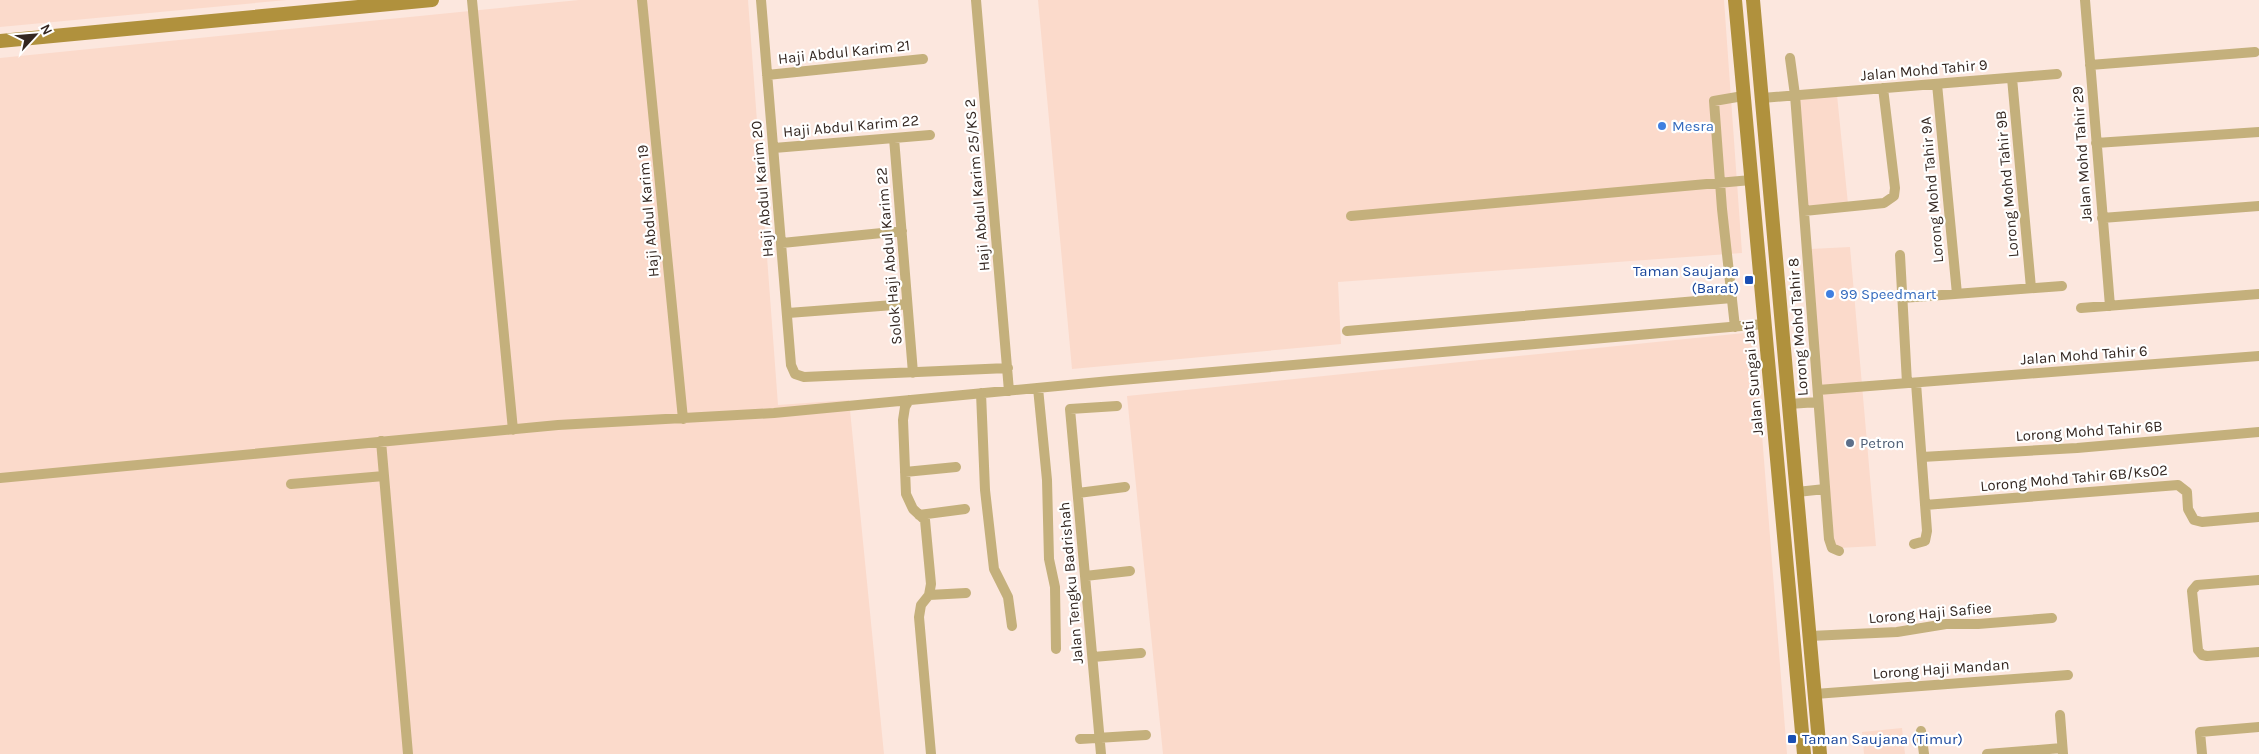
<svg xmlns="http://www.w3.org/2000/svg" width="2259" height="754" font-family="Karla,sans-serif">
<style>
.built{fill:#fbdacb}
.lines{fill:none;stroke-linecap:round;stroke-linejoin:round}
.street{stroke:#c4b07c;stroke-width:10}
.secondary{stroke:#b0913d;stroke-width:14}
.shop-dot{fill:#3f7fe0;stroke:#fff;stroke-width:2}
.transit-dot{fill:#1a4fb4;stroke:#fff;stroke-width:2}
.service-dot{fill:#5c6f8a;stroke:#fff;stroke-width:2}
.labels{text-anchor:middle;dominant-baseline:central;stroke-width:4.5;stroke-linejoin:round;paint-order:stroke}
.street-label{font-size:15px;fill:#342721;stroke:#fff}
.shop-label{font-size:15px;fill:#366cbe;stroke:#fff;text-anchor:start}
.transit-label{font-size:15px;fill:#164399;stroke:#fff;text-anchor:end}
.service-label{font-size:15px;fill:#4e5e75;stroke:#fff;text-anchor:start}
</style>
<rect width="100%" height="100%" fill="#fce7de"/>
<path class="built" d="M 0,0 L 287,0 L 0,27 Z
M 579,0 L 748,0 L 778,405 L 849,400 L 884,754 L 0,754 L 0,58 Z
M 1038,0 L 1724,0 L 1742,253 L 1338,282 L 1341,344 L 1072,369 Z
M 1837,95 L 1848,204 L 1807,207 L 1799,99 Z
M 1850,247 L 1876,546 L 1839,548 L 1834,542 L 1810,249 Z
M 1754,332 L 1787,754 L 1163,754 L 1127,396 Z
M 1902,728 L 1905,754 L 1864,754 L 1862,732 Z"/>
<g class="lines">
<path class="street" d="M 472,0 L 513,430
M 642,0 L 683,419
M 761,0 L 791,365 L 795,374 L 804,377 L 1008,368
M 976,0 L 1009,391
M 2085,0 L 2110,306
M 1790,58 L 1795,95 L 1829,539 L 1832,548 L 1839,551
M 2090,65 L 2255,52
M 767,75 L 923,59
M 2012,78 L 2031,288
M 1937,84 L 1957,294
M 1762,98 L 2057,74
M 894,138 L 913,373
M 2096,143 L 2259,132
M 774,148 L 930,135
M 1804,211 L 1884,203 L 1894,196 L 1895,188 L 1883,88
M 1351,216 L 1751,180
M 2102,218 L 2259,206
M 782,243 L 902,231
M 1900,255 L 1907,383
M 1902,298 L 2062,286
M 2081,308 L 2259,294
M 788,313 L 907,304
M 1735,327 L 1722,209 L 1714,101 L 1743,96
M 1347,331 L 1732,298
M 1038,388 L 1047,480 L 1049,559 L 1055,587 L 1056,649
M 1818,390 L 2259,356
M 981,393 L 985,490 L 994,569 L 1008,597 L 1012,626
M 909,400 L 905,407 L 903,420 L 906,494 L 913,509 L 925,520 L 931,584 L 929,595 L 921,605 L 919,617 L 931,754
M 1789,404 L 1818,402
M 381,441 L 408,754
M 1922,457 L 2077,448 L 2259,432
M 905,472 L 956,467
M 0,478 L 558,425 L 774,413 L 1110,381 L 1764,324
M 291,484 L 384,476
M 1797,492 L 1825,489
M 1078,493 L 1125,487
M 1925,505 L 2178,485 L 2187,492 L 2188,509 L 2194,520 L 2202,522 L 2259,517
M 919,515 L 965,509
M 1914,544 L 1925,541 L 1927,531 L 1916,383
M 1085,576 L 1130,571
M 2259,580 L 2197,585 L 2192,591 L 2198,650 L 2202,655 L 2207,656 L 2259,652
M 929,595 L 966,593
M 1810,636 L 1897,632 L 1946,624 L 1978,624 L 2052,618
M 1093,657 L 1141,653
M 1815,694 L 2068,675
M 2060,715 L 2063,754
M 1921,731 L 1924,754
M 1080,739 L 1146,735
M 1101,754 L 1070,409 L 1117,406
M 1987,754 L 2062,748
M 2202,754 L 2200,732 L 2259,727"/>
<path class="secondary" d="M 1735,0 L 1804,754
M 1753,0 L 1820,754
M 0,41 L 432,0"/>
</g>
<g class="shop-dot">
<circle cx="1662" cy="126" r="5"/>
<circle cx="1830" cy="294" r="5"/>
</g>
<g class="transit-dot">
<rect x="1744" y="275" width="10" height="10" rx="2.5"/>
<rect x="1787" y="734" width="10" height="10" rx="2.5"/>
</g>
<circle class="service-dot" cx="1850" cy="443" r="5"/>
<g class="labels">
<g class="street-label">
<text transform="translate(844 52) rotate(-6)">Haji Abdul Karim 21</text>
<text transform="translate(1924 70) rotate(-5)">Jalan Mohd Tahir 9</text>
<text transform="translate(851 126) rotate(-5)">Haji Abdul Karim 22</text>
<text transform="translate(2082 154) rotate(-94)">Jalan Mohd Tahir 29</text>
<text transform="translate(2007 184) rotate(-95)">Lorong Mohd Tahir 9B</text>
<text transform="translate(977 185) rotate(-95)">Haji Abdul Karim 25/KS 2</text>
<text transform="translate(762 189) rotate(-95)">Haji Abdul Karim 20</text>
<text transform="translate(1932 190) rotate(-95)">Lorong Mohd Tahir 9A</text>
<text transform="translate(648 211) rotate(-95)">Haji Abdul Karim 19</text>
<text transform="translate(889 256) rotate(-95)">Solok Haji Abdul Karim 22</text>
<text transform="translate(1798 327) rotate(-94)">Lorong Mohd Tahir 8</text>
<text transform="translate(2084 355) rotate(-4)">Jalan Mohd Tahir 6</text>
<text transform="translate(1753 378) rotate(-95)">Jalan Sungai Jati</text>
<text transform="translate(2089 431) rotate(-4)">Lorong Mohd Tahir 6B</text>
<text transform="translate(2074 478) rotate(-5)">Lorong Mohd Tahir 6B/Ks02</text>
<text transform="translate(1071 583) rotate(-95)">Jalan Tengku Badrishah</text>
<text transform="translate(1930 613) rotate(-5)">Lorong Haji Safiee</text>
<text transform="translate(1941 669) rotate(-4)">Lorong Haji Mandan</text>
</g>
<g class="shop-label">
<text x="1672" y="126">Mesra</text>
<text x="1840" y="294">99 Speedmart</text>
</g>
<g class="transit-label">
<text x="1739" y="271">Taman Saujana<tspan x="1739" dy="17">(Barat)</tspan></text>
<text x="1802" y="739" text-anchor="start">Taman Saujana (Timur)</text>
</g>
<g class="service-label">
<text x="1860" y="443">Petron</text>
</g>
</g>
<g transform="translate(35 35) rotate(64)" stroke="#ffffff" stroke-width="4" paint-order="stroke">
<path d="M0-4L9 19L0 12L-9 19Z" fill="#342721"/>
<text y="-8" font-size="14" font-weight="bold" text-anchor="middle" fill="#342721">N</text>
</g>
</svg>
